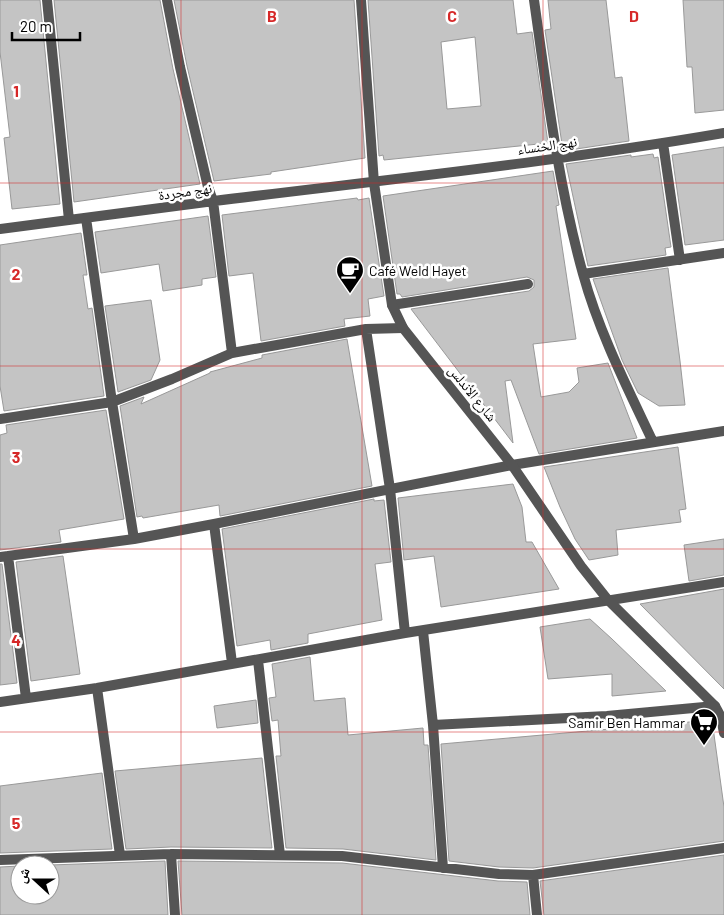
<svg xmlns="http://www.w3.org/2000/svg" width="724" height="915" font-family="Barlow,'Noto Naskh Arabic',sans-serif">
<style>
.building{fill:#c4c4c4;stroke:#999;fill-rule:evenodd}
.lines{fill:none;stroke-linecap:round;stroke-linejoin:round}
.minor{stroke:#555;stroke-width:10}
.tertiary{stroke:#555;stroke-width:10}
.grid{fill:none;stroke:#d62828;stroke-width:1;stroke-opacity:0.55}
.labels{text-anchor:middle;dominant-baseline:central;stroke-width:5;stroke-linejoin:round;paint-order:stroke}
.street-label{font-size:14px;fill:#000;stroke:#fff}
.poi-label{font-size:14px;fill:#000;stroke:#fff;text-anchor:start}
.grid-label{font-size:16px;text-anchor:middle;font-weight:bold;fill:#d62828;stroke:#fff;stroke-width:5;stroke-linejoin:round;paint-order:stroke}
</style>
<rect width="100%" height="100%" fill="#fff"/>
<path class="building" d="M 0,0 L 40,0 L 60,204 L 12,209 L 4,138 L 10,137 L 0,52 Z
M 54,0 L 160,0 L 173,69 L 200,184 L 74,202 Z
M 174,0 L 354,0 L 365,158 L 271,172 L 271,174 L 214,181 L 187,66 Z
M 368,0 L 513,0 L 517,34 L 532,32 L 548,143 L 384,160 L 383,155 L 379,156 ZM 475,37 L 481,106 L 447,109 L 441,42 Z
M 548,0 L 606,0 L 615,78 L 622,77 L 629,141 L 563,151 L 545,30 L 551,29 Z
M 683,0 L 724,0 L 724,110 L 695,113 L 692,67 L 687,67 Z
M 724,147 L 724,240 L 685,245 L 672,155 Z
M 653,154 L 654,158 L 658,157 L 671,247 L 665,248 L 666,255 L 588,266 L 566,164 L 631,155 L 631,157 Z
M 553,171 L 559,205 L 556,206 L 576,339 L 533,344 L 541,397 L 569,392 L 579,382 L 577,368 L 608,363 L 637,438 L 539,454 L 511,380 L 505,381 L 513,443 L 411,309 L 529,291 L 534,287 L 534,280 L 527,277 L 402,297 L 400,294 L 397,294 L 383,196 Z
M 357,198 L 358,200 L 369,198 L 384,296 L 368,299 L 370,316 L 344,319 L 345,326 L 261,341 L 253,273 L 229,276 L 222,215 Z
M 208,216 L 216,277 L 202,279 L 202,285 L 163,291 L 159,264 L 101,273 L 95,232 Z
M 81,233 L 87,275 L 83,275 L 88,309 L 92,308 L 104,396 L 4,411 L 0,386 L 0,245 Z
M 668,268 L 680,361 L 685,405 L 659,406 L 638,393 L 622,360 L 593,279 Z
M 151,300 L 160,360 L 151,380 L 118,392 L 105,306 Z
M 347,339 L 372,486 L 220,516 L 219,505 L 143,518 L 142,516 L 137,517 L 120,406 L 144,397 L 141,404 L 210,373 L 210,372 L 262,358 L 262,355 Z
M 106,410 L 124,519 L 59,530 L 61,542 L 0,550 L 0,435 L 7,433 L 6,425 Z
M 678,447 L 686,509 L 679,510 L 681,522 L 616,530 L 618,555 L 589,560 L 575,539 L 560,507 L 544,467 Z
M 513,484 L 522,507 L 526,542 L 532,542 L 559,589 L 441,607 L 434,556 L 404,560 L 398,498 Z
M 374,499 L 374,501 L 384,500 L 391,562 L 375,564 L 382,620 L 308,634 L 308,643 L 271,650 L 270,640 L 237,646 L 222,529 Z
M 724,539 L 724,575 L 689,581 L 684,545 Z
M 63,556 L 80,674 L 31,681 L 16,562 Z
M 0,564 L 2,564 L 17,683 L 0,685 Z
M 724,589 L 724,689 L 640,604 Z
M 590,619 L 612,639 L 666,691 L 612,696 L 612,674 L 548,679 L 540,627 Z
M 310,657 L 314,701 L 345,698 L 348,735 L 423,728 L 424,745 L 428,745 L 436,860 L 343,849 L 286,848 L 276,756 L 281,756 L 278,720 L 272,721 L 269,698 L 276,697 L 272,664 Z
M 256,700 L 258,723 L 217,728 L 214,706 Z
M 712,720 L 724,807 L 724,841 L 533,868 L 499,867 L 449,861 L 441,744 Z
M 262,758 L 272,848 L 171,847 L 126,849 L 115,771 Z
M 102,773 L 112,849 L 0,853 L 0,786 Z
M 724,855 L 724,915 L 544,915 L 540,881 Z
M 165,861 L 168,915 L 0,915 L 0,867 L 20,866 L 20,895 L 50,895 L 50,865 Z
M 178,861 L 342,863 L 498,881 L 527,882 L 530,915 L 182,915 Z"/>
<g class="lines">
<path class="minor" d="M 47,0 L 69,220
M 167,0 L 180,67 L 208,187 L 213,201 L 232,353
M 534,0 C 547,92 558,184 583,274 C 599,332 627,387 653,442
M 663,143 L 680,260
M 86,218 L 112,402 L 134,539
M 0,229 C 71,220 143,210 214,201 C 384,180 555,162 724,133
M 583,274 L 724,253
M 392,305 L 528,284
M 366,329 L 390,489 L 405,633
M 0,419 L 112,402 L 172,379 L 232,353 L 366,329 L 403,328
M 214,524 L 232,663
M 8,556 L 26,698
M 0,557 L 134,539 L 214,524 L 512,465 L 724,431
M 423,631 L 433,725 L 443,868
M 258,660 L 280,855
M 97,688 L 120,855
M 0,702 L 97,688 L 405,633 L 724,582
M 433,725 L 607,716 L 715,706
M 171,854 L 175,915
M 0,860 L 171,854 L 342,856 L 499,874 L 533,875 L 724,848
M 533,875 L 537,915"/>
<path class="tertiary" d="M 361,0 L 374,183 L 392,305 L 403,328 L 512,465 L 581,566 L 608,600 L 715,706 L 721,717 L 724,733"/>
</g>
<path class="grid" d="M 181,0 L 181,915M 362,0 L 362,915M 543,0 L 543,915M 0,183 L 724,183M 0,366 L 724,366M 0,549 L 724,549M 0,732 L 724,732"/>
<defs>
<g id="cafe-pin" transform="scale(1.4375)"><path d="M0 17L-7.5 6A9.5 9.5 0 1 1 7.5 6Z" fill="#000" stroke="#fff"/><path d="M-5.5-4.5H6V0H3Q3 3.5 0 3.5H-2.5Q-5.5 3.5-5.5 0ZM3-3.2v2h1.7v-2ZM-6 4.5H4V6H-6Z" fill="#fff"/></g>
<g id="supermarket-pin" transform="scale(1.4375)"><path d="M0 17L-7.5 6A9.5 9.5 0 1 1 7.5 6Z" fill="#000" stroke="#fff"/><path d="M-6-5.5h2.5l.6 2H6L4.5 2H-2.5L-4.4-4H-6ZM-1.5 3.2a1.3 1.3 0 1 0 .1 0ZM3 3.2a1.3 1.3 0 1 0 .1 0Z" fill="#fff"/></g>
</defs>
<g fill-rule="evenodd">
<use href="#cafe-pin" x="350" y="270"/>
<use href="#supermarket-pin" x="704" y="722"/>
</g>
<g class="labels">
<g class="street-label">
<text transform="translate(547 145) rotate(-8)">نهج الخنساء</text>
<text transform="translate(185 191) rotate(-8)">نهج مجردة</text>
<text transform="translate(473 393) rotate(51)">شارع الأندلس</text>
</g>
<g class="poi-label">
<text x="369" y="270">Café Weld Hayet</text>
<text x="685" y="722" text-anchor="end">Samir Ben Hammar</text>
</g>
</g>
<g class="grid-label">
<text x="272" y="22">B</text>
<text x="452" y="22">C</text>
<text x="634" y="22">D</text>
<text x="16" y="97">1</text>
<text x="16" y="280">2</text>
<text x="16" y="463">3</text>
<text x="16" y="646">4</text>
<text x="16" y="829">5</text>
</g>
<g transform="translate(35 880) rotate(291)"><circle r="24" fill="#ffffff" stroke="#999999"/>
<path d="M0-4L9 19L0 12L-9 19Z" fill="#000000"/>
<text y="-8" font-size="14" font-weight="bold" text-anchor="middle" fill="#000000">ش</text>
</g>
<path d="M12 32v8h68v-8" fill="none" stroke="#000000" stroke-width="2.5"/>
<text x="20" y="32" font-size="15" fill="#000000" stroke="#ffffff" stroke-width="4" paint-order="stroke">20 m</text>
</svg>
